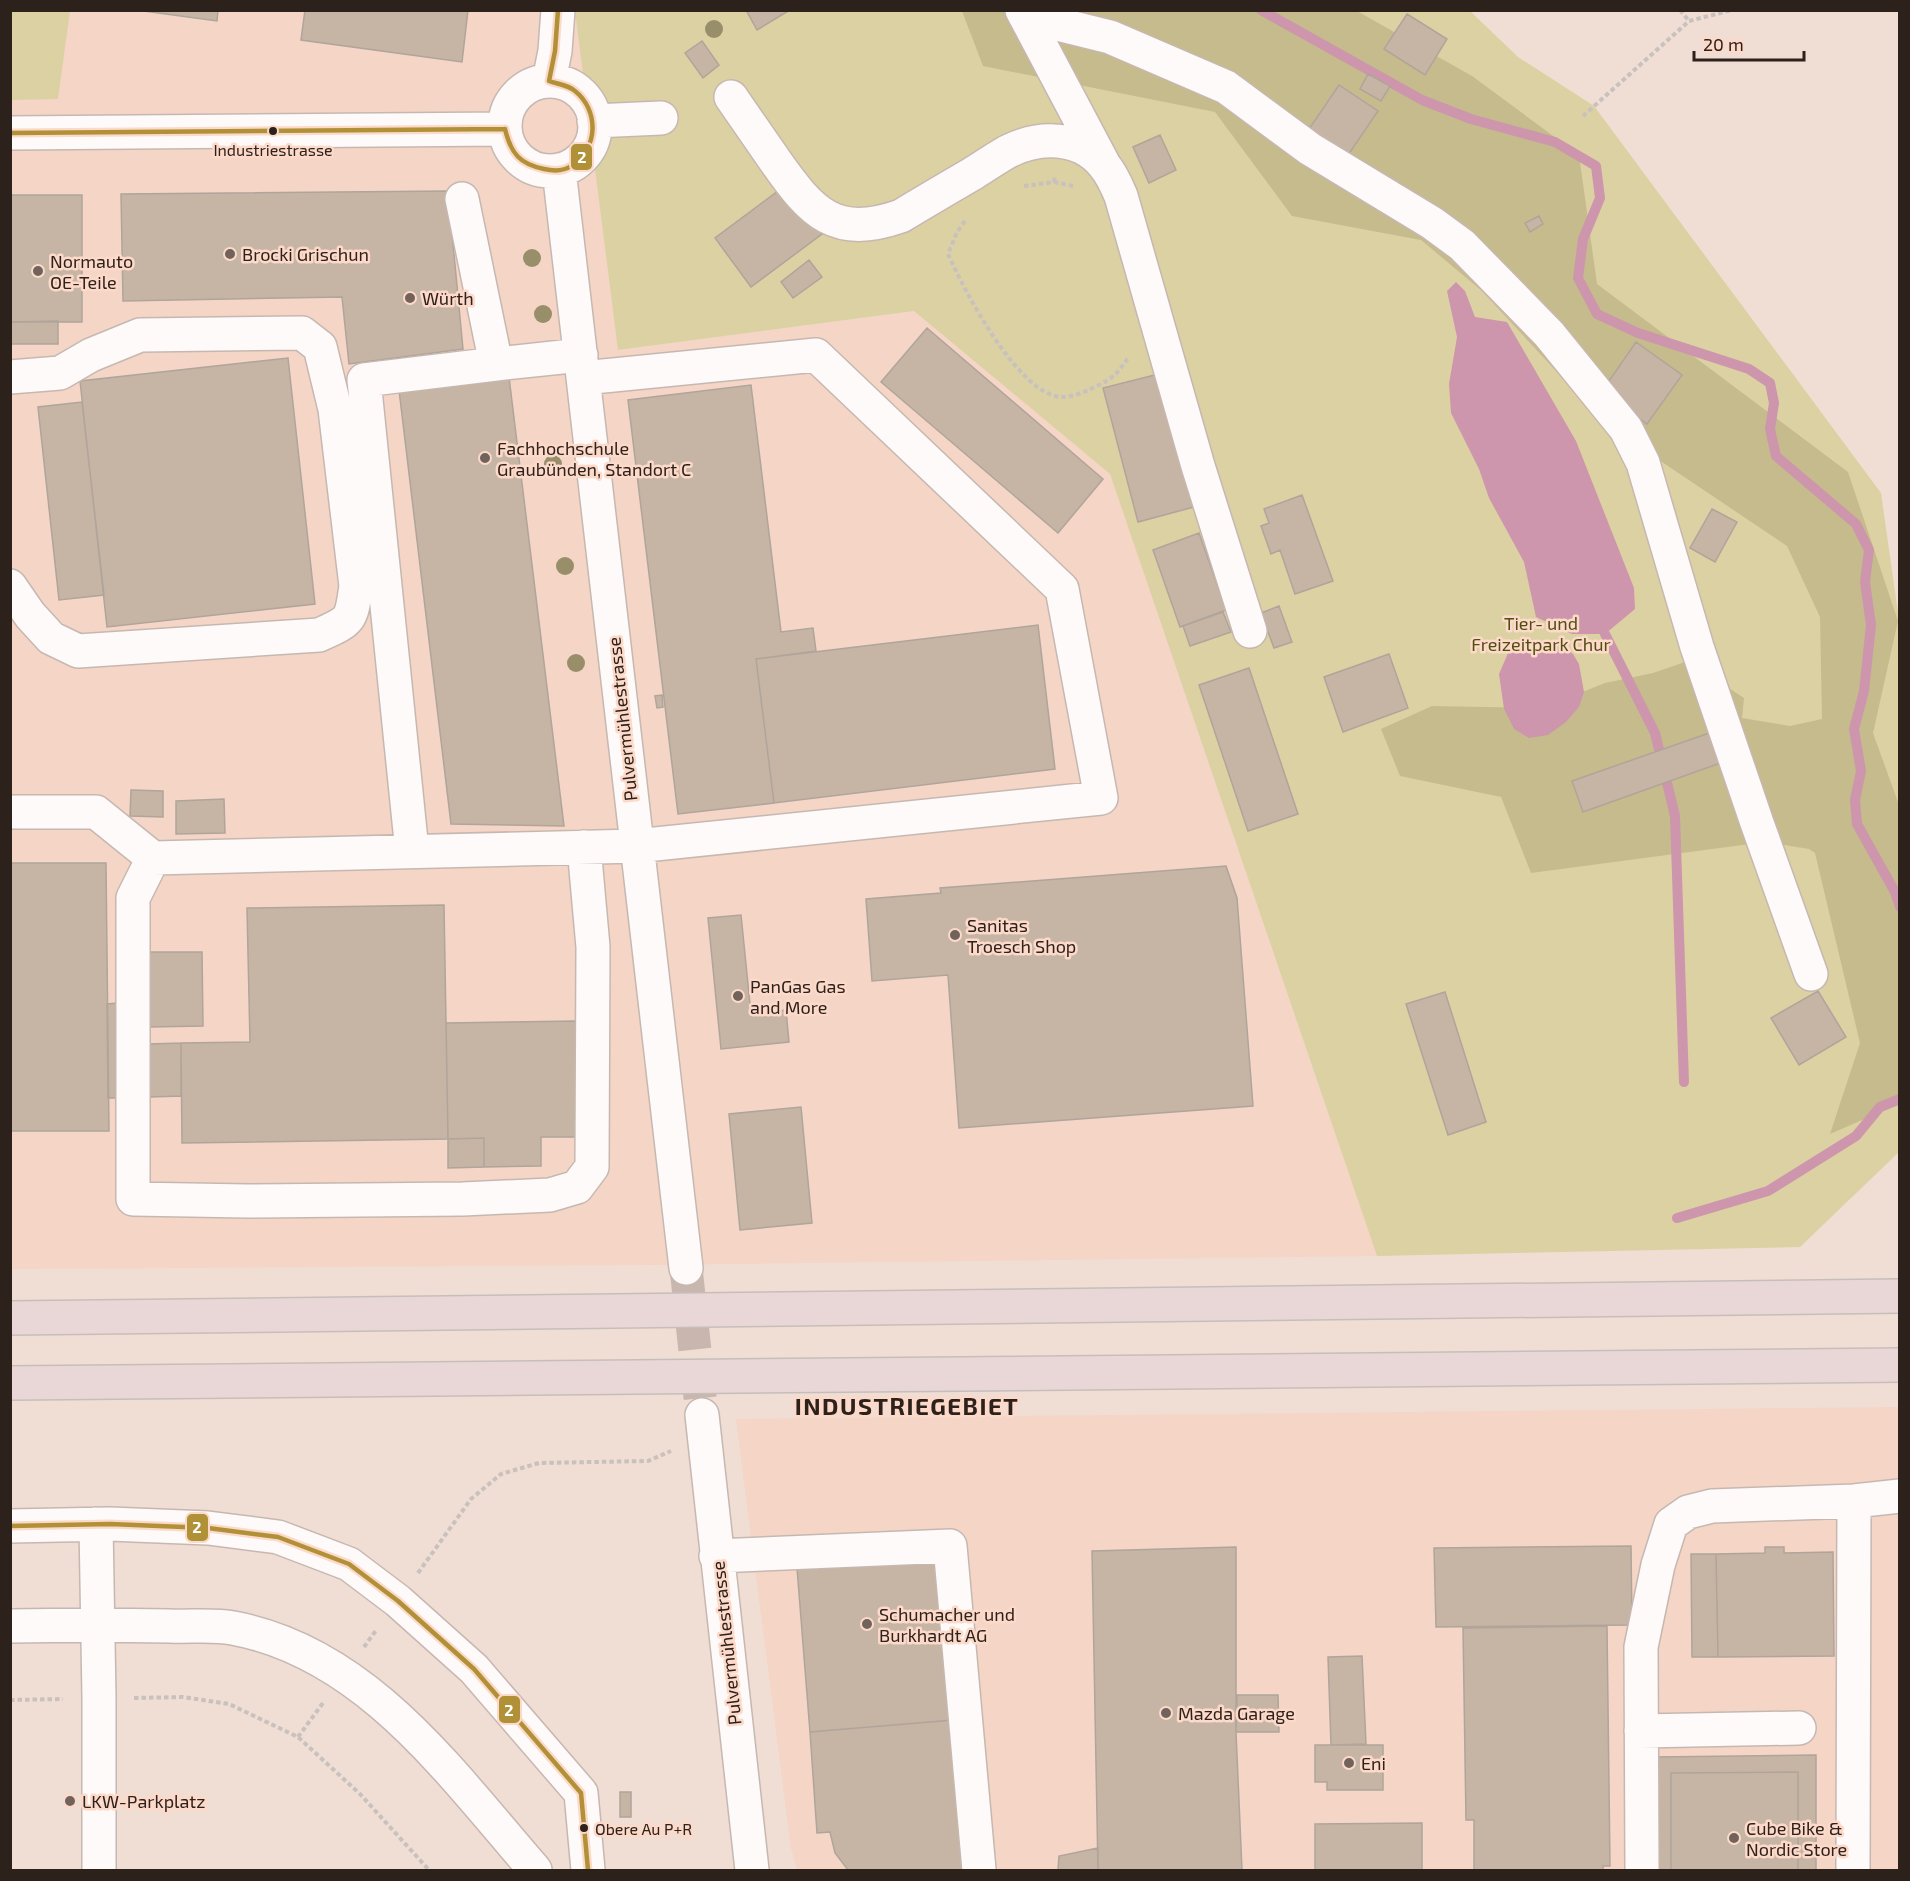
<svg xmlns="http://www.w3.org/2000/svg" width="1910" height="1881" font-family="'Exo 2',sans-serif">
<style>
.built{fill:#f4d5c6}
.green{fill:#dcd1a2}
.forest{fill:#c6bb8c}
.water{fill:#cd96ac}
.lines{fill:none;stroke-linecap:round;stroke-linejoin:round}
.stream{stroke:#cd96ac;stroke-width:10}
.building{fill:#c6b5a4;stroke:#b0a49b;stroke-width:1.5}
.minor-tunnel{stroke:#c9b7af;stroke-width:33;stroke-dasharray:33 16;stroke-linecap:butt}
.minor-casing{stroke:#c6b8b1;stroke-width:36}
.highway-casing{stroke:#c7beba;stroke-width:36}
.path{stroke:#c8c1bd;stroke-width:4;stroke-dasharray:4.5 3;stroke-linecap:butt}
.minor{stroke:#fdfaf9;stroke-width:33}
.highway{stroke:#e9d7d7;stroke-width:33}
.bus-1-casing{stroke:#fcd9c8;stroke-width:9}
.bus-1{stroke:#b19137;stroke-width:4.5}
.tree{fill:#988e69}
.bus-dot{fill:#2d211b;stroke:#fcd9c8;stroke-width:2}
.poi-dot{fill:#71635c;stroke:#fcd9c8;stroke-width:2}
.labels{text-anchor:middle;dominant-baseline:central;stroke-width:5;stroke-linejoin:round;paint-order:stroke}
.bus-label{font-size:16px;fill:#2d211b;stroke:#fcd9c8}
.poi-label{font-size:18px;fill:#2d211b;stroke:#fcd9c8;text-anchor:start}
.park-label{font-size:18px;fill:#504d11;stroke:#fcd9c8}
.street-label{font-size:18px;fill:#2d211b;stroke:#fcd9c8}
.district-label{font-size:24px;font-weight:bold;letter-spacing:1.5px;fill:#2d211b;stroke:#fcd9c8}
.line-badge{stroke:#fcd9c8;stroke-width:2}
.badge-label{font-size:16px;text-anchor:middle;font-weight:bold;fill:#fff}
</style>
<rect width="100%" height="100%" fill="#f0ddd4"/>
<path class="built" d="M 10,11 L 575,11 L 619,350 L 914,311 L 1110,474 L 1377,1256 L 644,1265 L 11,1269 Z
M 1899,1407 L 1899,1870 L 797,1870 L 791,1848 L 736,1419 Z"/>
<path class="green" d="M 10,11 L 70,11 L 58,99 L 11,100 Z
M 575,11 L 1470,11 L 1518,57 L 1594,106 L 1881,493 L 1900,627 L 1899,1152 L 1800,1247 L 1377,1256 L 1110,474 L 914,311 L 618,350 Z"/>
<path class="forest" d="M 962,11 L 1357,11 L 1472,76 L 1579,155 L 1597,284 L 1848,472 L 1898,621 L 1873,733 L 1899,805 L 1899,1104 L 1830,1134 L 1860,1043 L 1815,853 L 1809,849 L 1765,842 L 1531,873 L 1501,797 L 1400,776 L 1381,729 L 1432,706 L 1542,708 L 1605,683 L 1653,673 L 1688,661 L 1744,698 L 1742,718 L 1790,726 L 1822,719 L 1820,617 L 1787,546 L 1604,423 L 1482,291 L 1421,240 L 1292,216 L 1215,112 L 983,66 Z"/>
<path class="water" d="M 1456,282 L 1465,291 L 1475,317 L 1507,322 L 1576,441 L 1634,588 L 1635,609 L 1605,634 L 1572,634 L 1536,617 L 1524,562 L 1489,498 L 1479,469 L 1451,413 L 1449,384 L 1457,337 L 1447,291 Z
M 1526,639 L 1558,642 L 1573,654 L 1579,664 L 1584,692 L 1579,707 L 1566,722 L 1548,735 L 1529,738 L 1514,729 L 1504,709 L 1499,674 L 1512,644 Z"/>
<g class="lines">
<path class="stream" d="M 1261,10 L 1422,100 L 1471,119 L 1555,142 L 1596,166 L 1600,198 L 1583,239 L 1578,278 L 1597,314 L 1638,333 L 1749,369 L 1770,383 L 1774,403 L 1770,429 L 1776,456 L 1856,524 L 1869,550 L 1865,582 L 1871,625 L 1864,691 L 1854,729 L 1861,771 L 1855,800 L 1857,824 L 1895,892 L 1900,907
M 1605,634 L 1655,733 L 1675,816 L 1684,1082
M 1677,1218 L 1768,1191 L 1856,1136 L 1880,1107 L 1900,1099"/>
</g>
<path class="building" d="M 136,10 L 218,10 L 217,21 Z
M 305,10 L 468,10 L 462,62 L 301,40 Z
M 746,10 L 790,10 L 757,30 Z
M 1407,14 L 1447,39 L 1425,75 L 1384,49 Z
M 702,41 L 719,65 L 703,78 L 685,53 Z
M 1368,74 L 1390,86 L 1381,101 L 1360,89 Z
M 1339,85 L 1378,111 L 1344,161 L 1305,135 Z
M 1160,135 L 1176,170 L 1149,183 L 1133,147 Z
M 786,185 L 822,234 L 751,287 L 715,238 Z
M 448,191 L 463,349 L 349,364 L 342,297 L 123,301 L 121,194 Z
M 10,195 L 82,195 L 82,322 L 10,322 Z
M 1539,216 L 1543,224 L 1530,232 L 1525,223 Z
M 809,260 L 822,277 L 793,298 L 781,282 Z
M 58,321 L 58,344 L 10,344 L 10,322 Z
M 927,328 L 1103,479 L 1058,533 L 881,382 Z
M 1636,342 L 1682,375 L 1647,424 L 1602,391 Z
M 288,358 L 315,604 L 107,627 L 80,381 Z
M 1159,374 L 1194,507 L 1138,522 L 1103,388 Z
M 509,377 L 564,826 L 451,824 L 399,390 Z
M 751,385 L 781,632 L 813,628 L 816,651 L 756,659 L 774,803 L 678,814 L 628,400 Z
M 82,402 L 104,595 L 59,600 L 38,407 Z
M 1302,495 L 1333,581 L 1295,594 L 1280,550 L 1271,554 L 1261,526 L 1269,523 L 1264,509 Z
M 1712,509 L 1737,522 L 1715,562 L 1690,548 Z
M 1199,533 L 1226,610 L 1180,627 L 1153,550 Z
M 1279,606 L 1292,642 L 1274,648 L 1261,613 Z
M 1223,612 L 1231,632 L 1190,646 L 1183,626 Z
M 1038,625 L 1055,769 L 774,803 L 756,659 Z
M 1389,654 L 1408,708 L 1343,732 L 1324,677 Z
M 1249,668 L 1298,814 L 1248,831 L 1199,685 Z
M 662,695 L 663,707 L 657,708 L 655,696 Z
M 1715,731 L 1726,761 L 1583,812 L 1572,781 Z
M 131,790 L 163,791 L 163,817 L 130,816 Z
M 224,799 L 225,833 L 176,834 L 176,801 Z
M 10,863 L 106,863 L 109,1131 L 10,1131 Z
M 1226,866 L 1237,898 L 1253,1106 L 959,1128 L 948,975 L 872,981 L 866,899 L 941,893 L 940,888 Z
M 444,905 L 448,1139 L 182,1143 L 181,1043 L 250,1042 L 247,908 Z
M 741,915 L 751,1014 L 786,1010 L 789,1042 L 721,1049 L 708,918 Z
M 147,952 L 202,952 L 203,1026 L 149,1027 Z
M 1818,991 L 1846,1037 L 1799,1065 L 1771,1018 Z
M 1445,992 L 1486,1122 L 1448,1135 L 1406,1004 Z
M 118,1003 L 123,1098 L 108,1098 L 107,1004 Z
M 576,1021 L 578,1137 L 541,1137 L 541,1166 L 484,1167 L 484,1138 L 448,1139 L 446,1023 Z
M 181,1043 L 181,1096 L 150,1097 L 149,1044 Z
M 801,1107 L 812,1223 L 740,1230 L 729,1114 Z
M 484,1138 L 484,1167 L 448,1168 L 448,1139 Z
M 1631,1546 L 1632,1625 L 1436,1627 L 1434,1548 Z
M 1236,1547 L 1236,1732 L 1242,1870 L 1098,1870 L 1092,1551 Z
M 1765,1547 L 1784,1547 L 1784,1553 L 1833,1552 L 1834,1656 L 1718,1657 L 1716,1554 L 1765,1553 Z
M 1691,1554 L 1716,1554 L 1718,1657 L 1692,1657 Z
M 925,1557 L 940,1568 L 953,1720 L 810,1732 L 797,1568 Z
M 1607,1626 L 1610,1866 L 1603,1866 L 1603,1870 L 1474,1870 L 1474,1820 L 1466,1820 L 1463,1628 Z
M 1362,1656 L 1366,1744 L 1331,1745 L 1328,1657 Z
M 1237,1695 L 1278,1695 L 1279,1732 L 1236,1732 Z
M 953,1720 L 965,1870 L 848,1870 L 835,1853 L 830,1832 L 817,1833 L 810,1732 Z
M 1315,1745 L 1383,1745 L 1383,1790 L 1327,1790 L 1327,1782 L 1315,1782 Z
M 1816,1755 L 1816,1870 L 1798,1870 L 1798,1772 L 1671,1773 L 1671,1870 L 1657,1870 L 1655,1757 Z
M 1798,1772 L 1798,1870 L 1671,1870 L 1671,1773 Z
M 620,1792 L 631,1792 L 631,1817 L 620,1817 Z
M 1422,1823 L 1422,1870 L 1315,1870 L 1315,1824 Z
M 1098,1848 L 1098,1870 L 1058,1870 L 1059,1856 Z"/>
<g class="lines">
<path class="minor-tunnel" d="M 686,1268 L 702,1415"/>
<g class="minor-casing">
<path id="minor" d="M 1022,10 L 1103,163
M 1025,16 L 1110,37 L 1226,87 L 1310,149 L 1432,223 L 1462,245 L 1549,334 L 1626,429 L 1643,463 L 1697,647 L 1757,823 L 1811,974
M 549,81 L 555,51 L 558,10
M505 126a45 45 0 1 1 90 0a45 45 0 1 1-90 0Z
M 731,97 C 746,119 761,140 776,162 C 812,213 835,239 901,216 C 924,202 948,188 972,174 C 983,167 995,159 1007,152 C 1038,136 1079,135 1103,164 C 1111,173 1116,184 1121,196 L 1198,466 L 1250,631
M 594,121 L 661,118
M 10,133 L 505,129
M 559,170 L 686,1268
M 462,199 L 496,364 L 581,355
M 10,377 L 60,373 L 91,355 L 140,335 L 302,333 L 320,347 L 335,409 L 356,586 C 351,621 352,620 319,635 L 78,651 L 51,638 L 30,615 L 10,586
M 10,812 L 96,812 L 153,858 L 636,846 L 1101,798 L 1062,589 L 816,355 L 583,378
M 412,851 L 364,380 L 496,364
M 153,858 L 133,898 L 133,1199 L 247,1201 L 463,1199 L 550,1195 L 577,1187 L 592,1167 L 593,947 L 584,847
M 702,1415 L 752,1870
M 96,1524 L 99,1698 L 99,1870
M 10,1526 L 110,1524 L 208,1528 L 278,1537 L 349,1564 L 398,1601 L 474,1669 L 581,1793 L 588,1870
M 716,1556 L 950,1546 L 979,1870
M 10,1626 C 64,1625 117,1625 170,1626 C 190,1627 213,1624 233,1628 C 367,1653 451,1774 535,1870
M 1641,1731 L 1799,1728
M 1642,1870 L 1641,1647 L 1658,1565 L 1671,1524 L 1688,1512 L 1712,1506 L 1854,1501 L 1900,1496
M 1853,1870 L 1854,1501"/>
</g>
<g class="highway-casing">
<path id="highway" d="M 10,1318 L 1900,1296
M 10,1383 L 1900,1365"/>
</g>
<path class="path" d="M 1680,10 L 1689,21
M 1583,116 L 1689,21 L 1732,10
M 1054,182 L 1073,186
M 1024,186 L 1054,182 L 1055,175
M 965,221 L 957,232 L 948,254 C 964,290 1018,394 1061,397 C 1070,397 1080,394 1088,390 C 1109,381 1117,376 1129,356
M 418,1573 L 471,1499 L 501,1474 L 539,1463 L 648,1461 L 671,1451
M 364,1647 L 377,1629
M 134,1698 L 183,1697 L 229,1704 L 298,1737 L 360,1794 L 429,1870
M 10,1700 L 63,1699
M 298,1737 L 323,1703"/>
<use href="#minor" class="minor"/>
<use href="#highway" class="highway"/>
<g class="bus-1-casing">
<path id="bus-1" d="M 549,81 L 555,51 L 558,10
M 505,129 C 511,154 520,164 544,169 C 553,171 564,171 571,166 C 599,149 599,110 575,91 C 569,85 557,84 549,81
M 10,133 L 505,129
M 10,1526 L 110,1524 L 208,1528 L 278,1537 L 349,1564 L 398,1601 L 474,1669 L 581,1793 L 588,1870"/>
</g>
<use href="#bus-1" class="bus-1"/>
</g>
<g class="tree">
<circle cx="714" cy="29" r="9"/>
<circle cx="532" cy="258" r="9"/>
<circle cx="543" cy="314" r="9"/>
<circle cx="553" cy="464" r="9"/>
<circle cx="565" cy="566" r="9"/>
<circle cx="576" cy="663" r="9"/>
</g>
<g class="bus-dot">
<circle cx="273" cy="131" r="5"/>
<circle cx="584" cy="1828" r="5"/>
</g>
<g class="poi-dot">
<circle cx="230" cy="254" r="6"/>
<circle cx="38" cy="271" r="6"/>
<circle cx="410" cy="298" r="6"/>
<circle cx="485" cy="458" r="6"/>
<circle cx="955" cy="935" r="6"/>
<circle cx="738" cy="996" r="6"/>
<circle cx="867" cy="1624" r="6"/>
<circle cx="1166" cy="1713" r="6"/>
<circle cx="1349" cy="1763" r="6"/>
<circle cx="70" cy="1801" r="6"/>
<circle cx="1734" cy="1838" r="6"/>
</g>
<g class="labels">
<g class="bus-label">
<text x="273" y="149">Industriestrasse</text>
<text x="595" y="1828" text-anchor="start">Obere Au P+R</text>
</g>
<g class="poi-label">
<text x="242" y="254">Brocki Grischun</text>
<text x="50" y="261">Normauto<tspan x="50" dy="21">OE-Teile</tspan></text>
<text x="422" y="298">Würth</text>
<text x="497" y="448">Fachhochschule<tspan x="497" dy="21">Graubünden, Standort C</tspan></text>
<text x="967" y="925">Sanitas<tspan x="967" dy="21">Troesch Shop</tspan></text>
<text x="750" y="986">PanGas Gas<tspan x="750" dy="21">and More</tspan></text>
<text x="879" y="1614">Schumacher und<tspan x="879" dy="21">Burkhardt AG</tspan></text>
<text x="1178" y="1713">Mazda Garage</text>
<text x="1361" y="1763">Eni</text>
<text x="82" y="1801">LKW-Parkplatz</text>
<text x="1746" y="1828">Cube Bike &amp;<tspan x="1746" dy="21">Nordic Store</tspan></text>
</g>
<g class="park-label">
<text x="1541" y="623">Tier- und<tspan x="1541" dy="21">Freizeitpark Chur</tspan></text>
</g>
<g class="street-label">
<text transform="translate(622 719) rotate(-96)">Pulvermühlestrasse</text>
<text transform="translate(726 1643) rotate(-96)">Pulvermühlestrasse</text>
</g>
<g class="district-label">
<text x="907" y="1405">INDUSTRIEGEBIET</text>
</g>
</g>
<g class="line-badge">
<rect x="570" y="143" width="23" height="28" rx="6" fill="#b19137"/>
<rect x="186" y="1513" width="23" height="29" rx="6" fill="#b19137"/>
<rect x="498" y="1695" width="23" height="29" rx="6" fill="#b19137"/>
</g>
<g class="badge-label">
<text x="582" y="163">2</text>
<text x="197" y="1533">2</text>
<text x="509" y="1716">2</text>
</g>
<rect width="1910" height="1881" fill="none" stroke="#2d211b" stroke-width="24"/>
<path d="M1694 51v9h110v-9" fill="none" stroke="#2d211b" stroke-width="3"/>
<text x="1703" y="51" font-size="18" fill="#2d211b" stroke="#fcd9c8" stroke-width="4.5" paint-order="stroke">20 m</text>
</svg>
